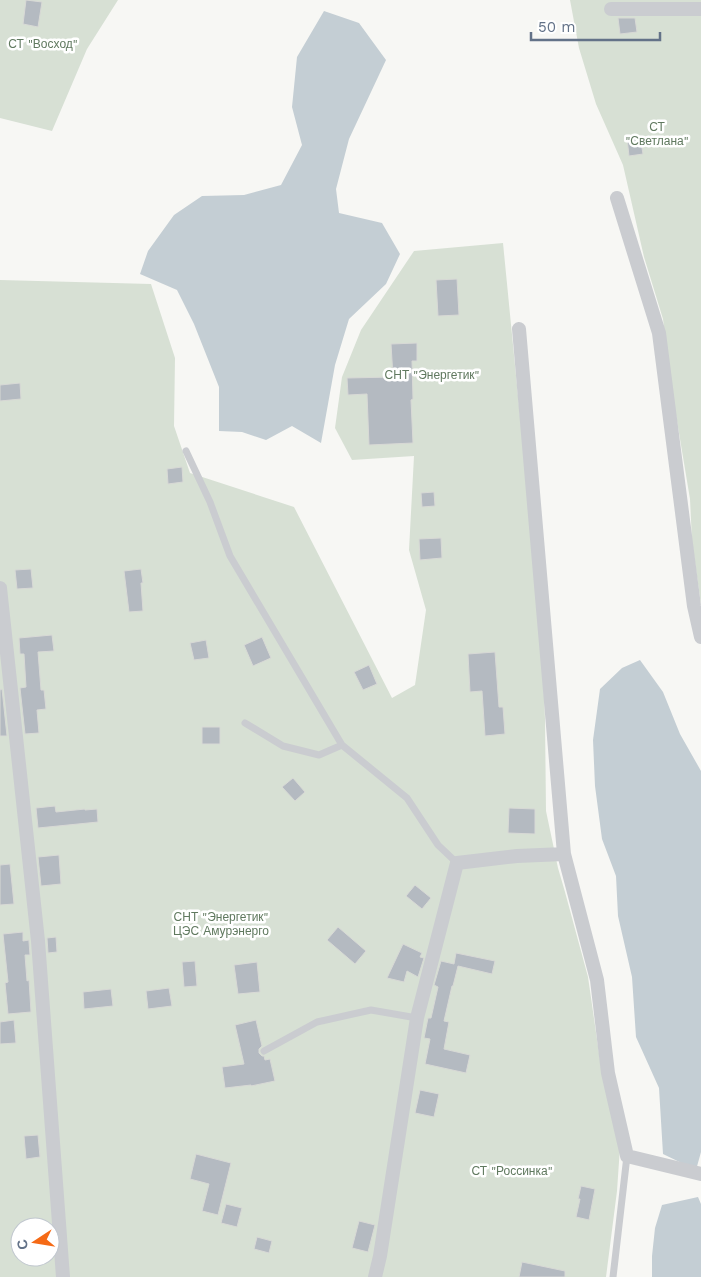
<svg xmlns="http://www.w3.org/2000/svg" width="701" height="1277" font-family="'Work Sans',sans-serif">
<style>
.green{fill:#d7e0d4;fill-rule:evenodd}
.water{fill:#c4ced4}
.building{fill:#b4bac1;stroke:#d8d9d6}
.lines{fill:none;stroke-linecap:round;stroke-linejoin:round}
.service{stroke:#caccd0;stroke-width:7}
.minor{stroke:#caccd0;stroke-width:14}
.labels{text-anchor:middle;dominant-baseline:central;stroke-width:5;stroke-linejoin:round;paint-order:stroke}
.park-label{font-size:12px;fill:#60795f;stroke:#fff}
</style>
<rect width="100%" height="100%" fill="#f7f7f4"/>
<path class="green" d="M 0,0 L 118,0 L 87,49 L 52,131 L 0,118 Z
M 570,0 L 701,0 L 701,605 L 692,541 L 690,499 L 672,391 L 663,319 L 644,257 L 623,165 L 596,104 L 579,48 Z
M 503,243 L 541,630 L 545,719 L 546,811 L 558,868 L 565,892 L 588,977 L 601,1067 L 620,1147 L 617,1191 L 606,1277 L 0,1277 L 0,280 L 151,284 L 175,358 L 174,426 L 190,473 L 294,507 L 392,698 L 415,685 L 426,610 L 409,550 L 414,456 L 352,460 L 335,428 L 342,377 L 361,330 L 414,251 ZM 20,1227 L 50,1227 L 50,1257 L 20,1257 Z"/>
<path class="water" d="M 324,11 L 359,23 L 386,60 L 349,139 L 336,189 L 339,213 L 382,223 L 400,254 L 386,284 L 349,319 L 335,365 L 321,443 L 292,426 L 266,440 L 242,432 L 219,431 L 219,387 L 194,324 L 177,290 L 140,274 L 148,251 L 174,215 L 202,196 L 244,195 L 281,185 L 302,145 L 292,107 L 297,57 Z
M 640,660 L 663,692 L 680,734 L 701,771 L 701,1152 L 696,1170 L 663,1154 L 659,1088 L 636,1037 L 632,977 L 618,916 L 616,876 L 602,839 L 595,786 L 593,740 L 600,689 L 622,668 Z
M 698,1197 L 701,1204 L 701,1277 L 652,1277 L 652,1256 L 655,1228 L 662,1205 Z"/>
<path class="building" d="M 26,0 L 42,2 L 38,27 L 23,24 Z
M 618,18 L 635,18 L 637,32 L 620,34 Z
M 640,136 L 643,154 L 629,156 L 627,138 Z
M 457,279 L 459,315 L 438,316 L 436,280 Z
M 417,343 L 417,361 L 412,361 L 413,399 L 411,400 L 413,443 L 369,445 L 367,394 L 348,395 L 347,378 L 393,377 L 391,344 Z
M 20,383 L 21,399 L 0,401 L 0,385 Z
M 182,467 L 183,482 L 168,484 L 167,469 Z
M 434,492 L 435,506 L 422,507 L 421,493 Z
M 441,538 L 442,558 L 420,560 L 419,539 Z
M 31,569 L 33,588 L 17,589 L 15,570 Z
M 141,569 L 143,583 L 141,583 L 143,611 L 129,612 L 124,571 Z
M 52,635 L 54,651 L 38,652 L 41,690 L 44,690 L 46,709 L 37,710 L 39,733 L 25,734 L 20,688 L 26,687 L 24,654 L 20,654 L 19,638 Z
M 262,637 L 271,658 L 253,666 L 244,645 Z
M 206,640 L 209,658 L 194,660 L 190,643 Z
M 495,652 L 499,707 L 503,707 L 505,734 L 485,736 L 482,691 L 470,692 L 468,654 Z
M 369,665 L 377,684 L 363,690 L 354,672 Z
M 2,689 L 7,736 L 0,736 L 0,690 Z
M 202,727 L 220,727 L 220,744 L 202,744 Z
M 293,778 L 305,792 L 295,801 L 282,787 Z
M 55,806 L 56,812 L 85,809 L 85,810 L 97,809 L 98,822 L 38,828 L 36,808 Z
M 509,808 L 535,809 L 535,834 L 508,833 Z
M 59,855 L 61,884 L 41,886 L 38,857 Z
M 10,864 L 14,904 L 0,905 L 0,865 Z
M 415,885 L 431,898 L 422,909 L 406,896 Z
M 338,927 L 366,951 L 355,964 L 327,940 Z
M 23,932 L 23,941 L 29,940 L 29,942 L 30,955 L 25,955 L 27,981 L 29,980 L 31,1012 L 8,1014 L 5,983 L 8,982 L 3,934 Z
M 56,937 L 57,952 L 48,953 L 47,938 Z
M 403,944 L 422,953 L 420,957 L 424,958 L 418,977 L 407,971 L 404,982 L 387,978 Z
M 456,953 L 495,961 L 492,974 L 458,966 L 453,986 L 452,986 L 444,1021 L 449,1022 L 444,1049 L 470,1055 L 466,1073 L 425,1064 L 430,1039 L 424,1038 L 428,1018 L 431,1018 L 438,987 L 434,985 L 441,961 L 454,964 Z
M 195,961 L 197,986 L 184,987 L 182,962 Z
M 257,962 L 260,992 L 238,994 L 234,965 Z
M 169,988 L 172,1006 L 148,1009 L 146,991 Z
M 111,989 L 113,1006 L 84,1009 L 83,992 Z
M 14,1020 L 16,1043 L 0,1044 L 0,1022 Z
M 256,1020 L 262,1046 L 259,1049 L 259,1053 L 262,1056 L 264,1056 L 265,1060 L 270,1059 L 275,1081 L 251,1086 L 251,1085 L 225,1088 L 222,1067 L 244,1064 L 235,1025 Z
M 420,1090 L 439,1094 L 434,1117 L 415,1113 Z
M 38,1135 L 40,1157 L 26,1159 L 24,1136 Z
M 196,1154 L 231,1163 L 218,1215 L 202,1211 L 209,1184 L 190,1179 Z
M 581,1186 L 595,1189 L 589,1220 L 576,1217 L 580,1199 L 578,1199 Z
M 226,1204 L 242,1208 L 237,1227 L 221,1223 Z
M 359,1221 L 375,1225 L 368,1252 L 352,1248 Z
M 257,1237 L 272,1241 L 269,1253 L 254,1249 Z
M 522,1262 L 565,1271 L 565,1277 L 519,1277 Z"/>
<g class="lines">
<path class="service" d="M 186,451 L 210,502 L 230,556 L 342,745 L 407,798 L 438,845 L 457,863
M 245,723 L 283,746 L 319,755 L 342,745
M 264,1051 L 317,1022 L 371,1010 L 417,1018
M 613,1277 L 627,1156"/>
<path class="minor" d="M 611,9 L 701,9
M 617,198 L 659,333 L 694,606 L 701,637
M 519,329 L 564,854 L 597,980 L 608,1073 L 627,1156 L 701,1174
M 0,588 L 38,941 L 63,1277
M 375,1277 L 380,1256 L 417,1018 L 457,863 L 517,856 L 564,854"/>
</g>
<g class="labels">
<g class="park-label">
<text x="43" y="44">СТ "Восход"</text>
<text x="657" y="127">СТ<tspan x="657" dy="14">"Светлана"</tspan></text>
<text x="432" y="375">СНТ "Энергетик"</text>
<text x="221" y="917">СНТ "Энергетик"<tspan x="221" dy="14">ЦЭС Амурэнерго</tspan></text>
<text x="512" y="1171">СТ "Россинка"</text>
</g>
</g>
<g transform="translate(35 1242) rotate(258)"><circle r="24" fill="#ffffff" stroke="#c1c7cf"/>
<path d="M0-4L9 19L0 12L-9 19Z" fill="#f56a16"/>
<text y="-8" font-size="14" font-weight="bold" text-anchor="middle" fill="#637288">С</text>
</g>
<path d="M531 32v8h129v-8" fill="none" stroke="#637288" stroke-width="2.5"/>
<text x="538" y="32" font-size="15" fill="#637288" stroke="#ffffff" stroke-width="4" paint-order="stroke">50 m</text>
</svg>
